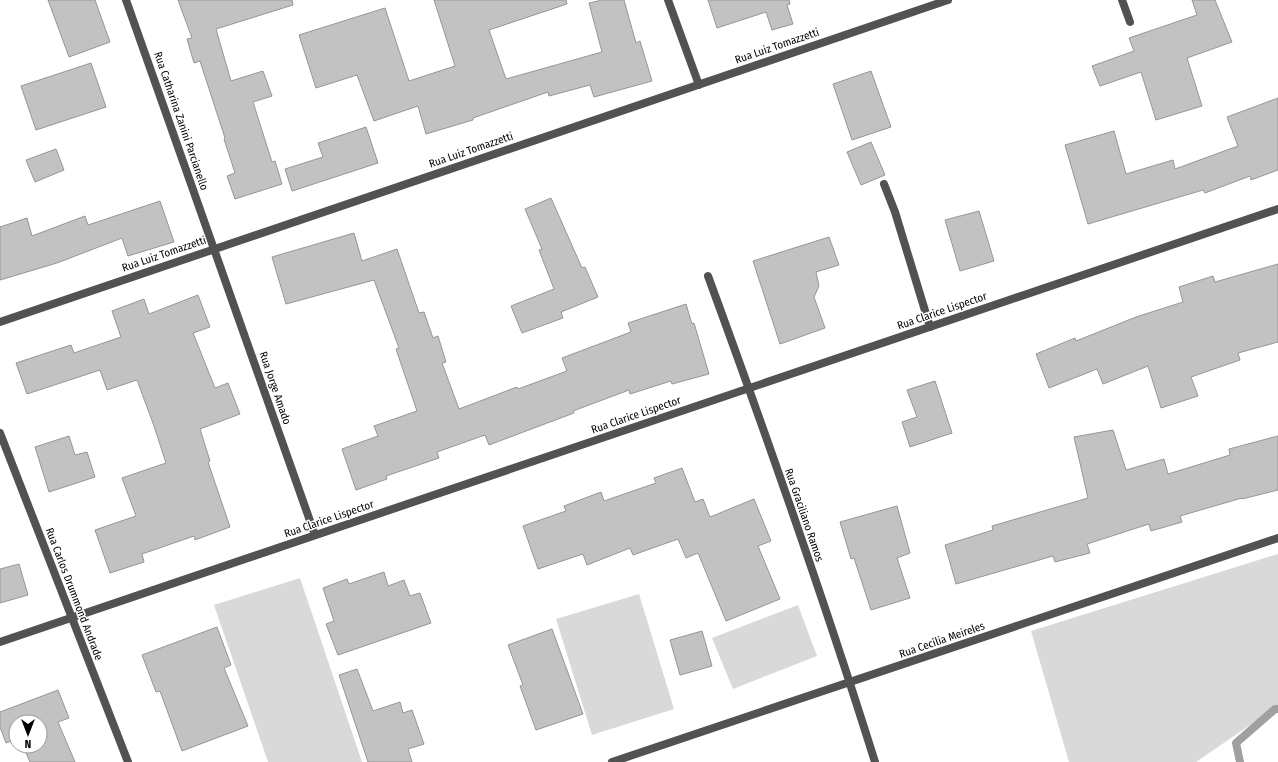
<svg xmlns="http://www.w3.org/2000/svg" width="1278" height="762" font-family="'Fira Sans Condensed',sans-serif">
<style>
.green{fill:#d9d9d9}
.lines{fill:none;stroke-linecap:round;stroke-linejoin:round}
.stream{stroke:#a0a0a0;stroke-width:8}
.building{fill:#c2c2c2;stroke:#969696}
.service{stroke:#525252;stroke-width:8}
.minor{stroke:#525252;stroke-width:8}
.labels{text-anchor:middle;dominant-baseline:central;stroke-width:3;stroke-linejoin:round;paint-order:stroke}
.street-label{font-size:11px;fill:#000;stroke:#fff}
</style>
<rect width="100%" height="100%" fill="#fff"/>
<path class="green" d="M 1278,554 L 1278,706 L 1196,762 L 1069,762 L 1031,631 Z
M 300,578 L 362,762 L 268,762 L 214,605 Z
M 639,594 L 674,709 L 592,735 L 556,619 Z
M 798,605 L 817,656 L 733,689 L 712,638 Z"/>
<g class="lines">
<path class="stream" d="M 1240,762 L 1236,743 L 1275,709 L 1278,709"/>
</g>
<path class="building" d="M 48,0 L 95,0 L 110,42 L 69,57 Z
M 178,0 L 292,0 L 293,5 L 216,29 L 231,81 L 263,71 L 272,96 L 253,102 L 272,162 L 275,161 L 282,184 L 235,199 L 227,176 L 235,173 L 224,139 L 225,138 L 200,61 L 194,63 L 187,39 L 192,38 Z
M 434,0 L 566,0 L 567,4 L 489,30 L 506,79 L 602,52 L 589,3 L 602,0 L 624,0 L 636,43 L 640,41 L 652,81 L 594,97 L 590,85 L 549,96 L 548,92 L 473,118 L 473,120 L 426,134 L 418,106 L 374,121 L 357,75 L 316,88 L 299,35 L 385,8 L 409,81 L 455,66 Z
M 708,0 L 789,0 L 790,4 L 787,5 L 793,24 L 772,30 L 766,12 L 717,28 Z
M 1192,0 L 1215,0 L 1232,42 L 1187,58 L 1202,106 L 1156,120 L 1141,72 L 1100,86 L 1092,66 L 1134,51 L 1129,38 L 1197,15 Z
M 91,63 L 106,107 L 36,130 L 21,86 Z
M 871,71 L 891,127 L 852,140 L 833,84 Z
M 1278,98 L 1278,170 L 1251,180 L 1250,176 L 1205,193 L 1203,190 L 1088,224 L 1065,145 L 1114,131 L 1126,174 L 1173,160 L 1175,169 L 1238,146 L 1227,117 Z
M 366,127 L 378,163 L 292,191 L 285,169 L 323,157 L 318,143 Z
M 871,142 L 885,175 L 861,185 L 847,152 Z
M 56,149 L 64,170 L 35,182 L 26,160 Z
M 551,198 L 582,268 L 585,267 L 598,297 L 561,312 L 563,318 L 522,333 L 511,306 L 554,289 L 539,250 L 542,249 L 525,209 Z
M 160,201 L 174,242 L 128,256 L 122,238 L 57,263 L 0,280 L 0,227 L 27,218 L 32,236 L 85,216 L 88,225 Z
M 979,211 L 994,261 L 960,271 L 945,220 Z
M 354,233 L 362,261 L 397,249 L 419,313 L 424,312 L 433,338 L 438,336 L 446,362 L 442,363 L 459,409 L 517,387 L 518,389 L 567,371 L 562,358 L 631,332 L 628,323 L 686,304 L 692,324 L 694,323 L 709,374 L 672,384 L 671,381 L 630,394 L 629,390 L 573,411 L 574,413 L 489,445 L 485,435 L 437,452 L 439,458 L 386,476 L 387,479 L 356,490 L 342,449 L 378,436 L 374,426 L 417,411 L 396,349 L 399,348 L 374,280 L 286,304 L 272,257 Z
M 829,237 L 839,265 L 816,272 L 819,286 L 814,297 L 825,328 L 780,344 L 753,261 Z
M 1278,264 L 1278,342 L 1238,353 L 1240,360 L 1191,377 L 1198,396 L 1161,408 L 1148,366 L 1103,384 L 1097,369 L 1049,388 L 1036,354 L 1075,338 L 1076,341 L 1136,317 L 1183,302 L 1179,287 L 1213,276 L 1215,282 Z
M 198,295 L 210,327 L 193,333 L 215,388 L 228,383 L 240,414 L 200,429 L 210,461 L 208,462 L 230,527 L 195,540 L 194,536 L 142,554 L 144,562 L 110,573 L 95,530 L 136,516 L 122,478 L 166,463 L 154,426 L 137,380 L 107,390 L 100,370 L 27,394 L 16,363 L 71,345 L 74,353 L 121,337 L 112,311 L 144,299 L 149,314 Z
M 935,381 L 952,433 L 910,447 L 902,422 L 917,417 L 907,390 Z
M 1113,430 L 1126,470 L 1164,459 L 1168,474 L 1230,455 L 1229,449 L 1278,436 L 1278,490 L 1242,499 L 1242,498 L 1180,516 L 1182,522 L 1151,531 L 1149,524 L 1087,544 L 1090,553 L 1055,562 L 1053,556 L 956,584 L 945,545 L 993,530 L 992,526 L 1088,498 L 1074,437 Z
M 69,436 L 75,455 L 87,452 L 95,477 L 49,492 L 35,447 Z
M 682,468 L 695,502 L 703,499 L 710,517 L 754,499 L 771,541 L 758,546 L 780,599 L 726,621 L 698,553 L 686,558 L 678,539 L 633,555 L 630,548 L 587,565 L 583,554 L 538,569 L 523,526 L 566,511 L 564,506 L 601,492 L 604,501 L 656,483 L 654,478 Z
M 897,506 L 910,553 L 897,558 L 910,598 L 871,610 L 854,558 L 851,559 L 840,522 Z
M 19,564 L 28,595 L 0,603 L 0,569 Z
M 384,572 L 388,586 L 404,580 L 410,596 L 420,593 L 431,623 L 338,655 L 326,624 L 334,621 L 323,588 L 347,579 L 349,584 Z
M 217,627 L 231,665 L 224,668 L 248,726 L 182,751 L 160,691 L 156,692 L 142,655 Z
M 552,629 L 583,714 L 536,730 L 520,686 L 523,685 L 508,645 Z
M 702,631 L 712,666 L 680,675 L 670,640 Z
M 357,669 L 373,711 L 400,702 L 403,713 L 412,710 L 424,744 L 408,749 L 412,762 L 368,762 L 339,675 Z
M 58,690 L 69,718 L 58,722 L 75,762 L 30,762 L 23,746 L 40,746 L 40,722 L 16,722 L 16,739 L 6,743 L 0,727 L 0,712 Z"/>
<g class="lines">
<path class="service" d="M 1122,0 L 1130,22
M 884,184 L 895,212 L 930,327"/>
<path class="minor" d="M 126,0 L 315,535
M 668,0 L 699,85
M 708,276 C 767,437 824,599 875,762
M 0,322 L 948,0
M 0,433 L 128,762
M 0,642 L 1278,209
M 612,762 L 1278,538"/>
</g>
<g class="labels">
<g class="street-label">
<text transform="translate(777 46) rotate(-19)">Rua Luiz Tomazzetti</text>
<text transform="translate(181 121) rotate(71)">Rua Catharina Zanini Parcianello</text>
<text transform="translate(471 150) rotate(-19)">Rua Luiz Tomazzetti</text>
<text transform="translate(164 254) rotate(-19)">Rua Luiz Tomazzetti</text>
<text transform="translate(942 311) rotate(-19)">Rua Clarice Lispector</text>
<text transform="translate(275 388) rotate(71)">Rua Jorge Amado</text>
<text transform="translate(636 415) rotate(-19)">Rua Clarice Lispector</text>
<text transform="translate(804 515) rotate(71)">Rua Graciliano Ramos</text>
<text transform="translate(329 519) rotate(-19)">Rua Clarice Lispector</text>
<text transform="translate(74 594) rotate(69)">Rua Carlos Drummond Andrade</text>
<text transform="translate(942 640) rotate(-19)">Rua Cecília Meireles</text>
</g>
</g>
<g transform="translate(28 734) rotate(180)"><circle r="19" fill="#ffffff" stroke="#999999"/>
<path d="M0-3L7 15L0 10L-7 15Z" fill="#000000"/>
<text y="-6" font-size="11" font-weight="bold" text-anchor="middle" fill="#000000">N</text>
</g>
</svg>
